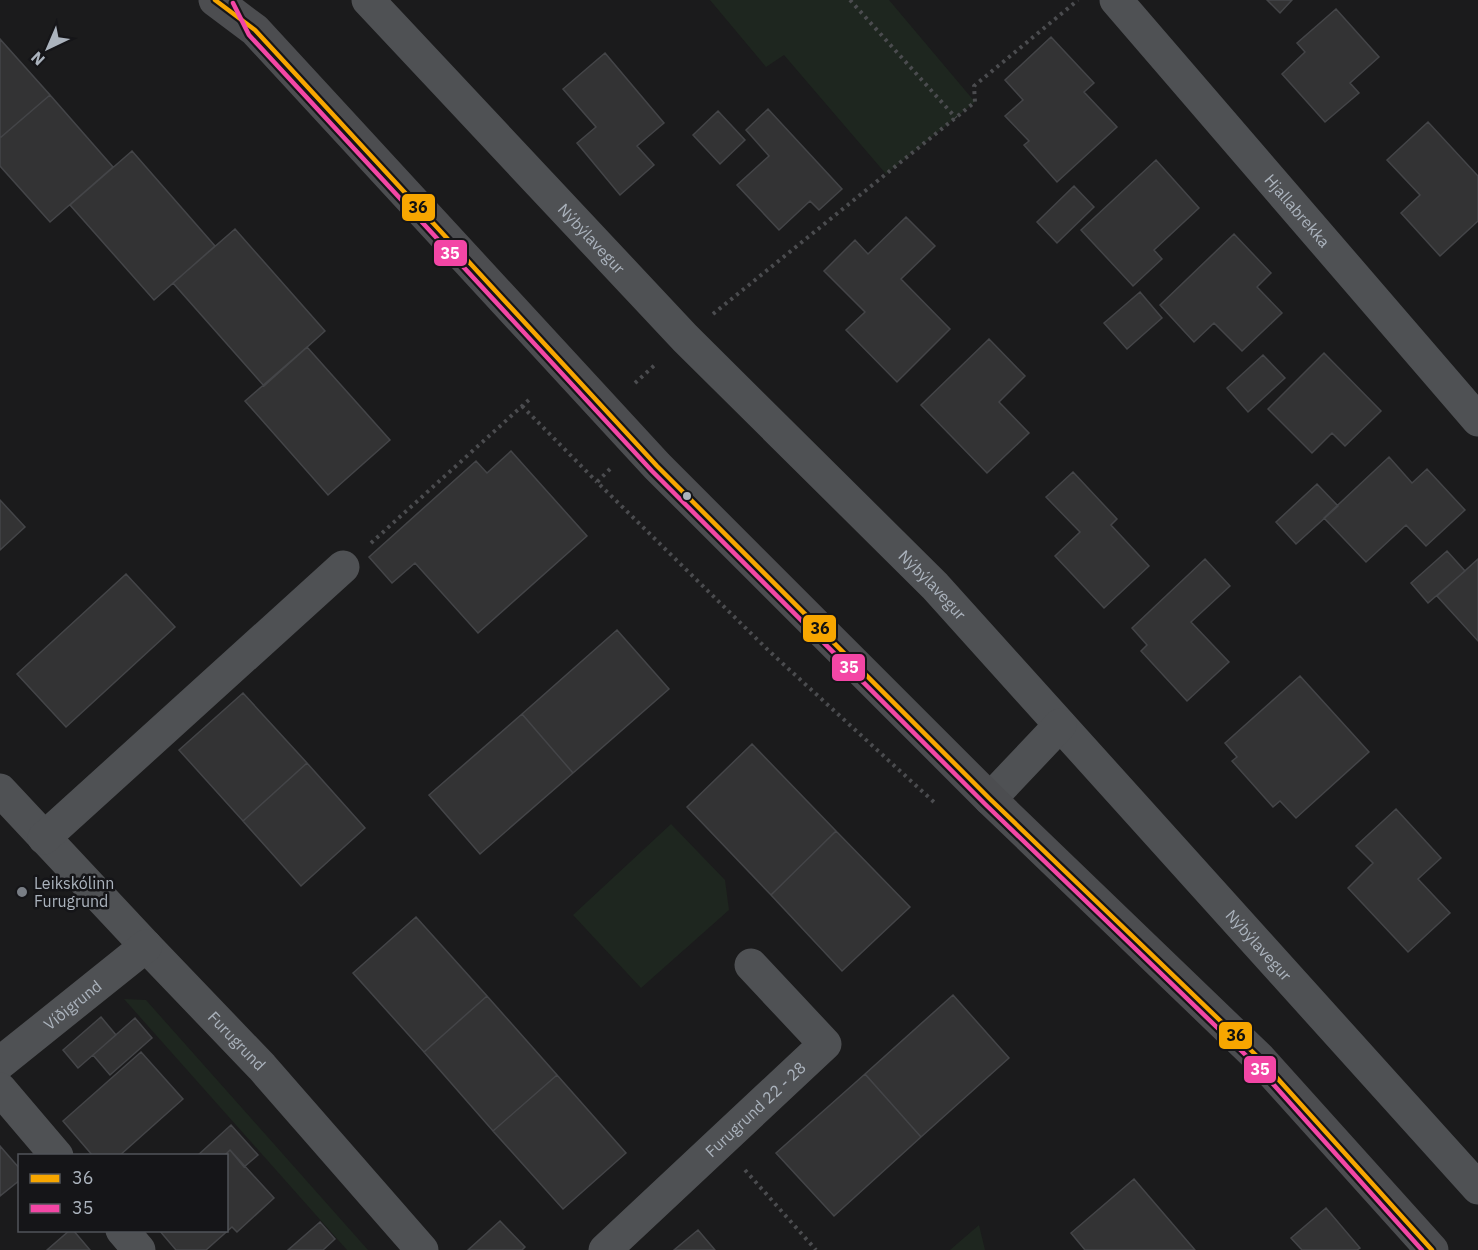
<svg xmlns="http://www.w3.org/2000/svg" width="1478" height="1250" font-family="'IBM Plex Sans',sans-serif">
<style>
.green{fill:#1e261f}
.building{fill:#333334;stroke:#444548;stroke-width:1.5}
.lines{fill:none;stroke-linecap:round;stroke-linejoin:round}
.path{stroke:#4b4c4f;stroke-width:4;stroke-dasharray:3 4.5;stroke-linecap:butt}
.minor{stroke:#4f5154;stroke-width:33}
.major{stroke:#4c4d50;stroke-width:33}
.bus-1-casing{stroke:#151518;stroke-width:9}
.bus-2-casing{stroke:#151518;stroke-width:9}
.bus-1{stroke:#f7a600;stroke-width:4.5}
.bus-2{stroke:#f346a5;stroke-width:4.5}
.bus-dot{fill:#abb3bd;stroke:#151518;stroke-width:2}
.poi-dot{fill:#797e85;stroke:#151518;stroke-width:2}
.labels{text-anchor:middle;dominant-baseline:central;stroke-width:5;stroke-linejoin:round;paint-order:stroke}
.street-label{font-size:16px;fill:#abb3bd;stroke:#151518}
.poi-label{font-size:16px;fill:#abb3bd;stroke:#151518;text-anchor:start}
.line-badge{stroke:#151518;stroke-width:2}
.badge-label{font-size:16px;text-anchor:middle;font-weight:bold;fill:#fff}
.pale-badge-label{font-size:16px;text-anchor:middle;font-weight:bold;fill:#111}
</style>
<rect width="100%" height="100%" fill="#1b1b1c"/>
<path class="green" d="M 710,0 L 889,0 L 975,102 L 886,174 L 784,55 L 766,67 Z
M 671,824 L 725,880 L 729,910 L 641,988 L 573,915 Z
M 124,999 L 146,1000 L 368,1250 L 347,1250 Z
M 979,1225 L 985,1250 L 950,1250 Z"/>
<path class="building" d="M 1267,0 L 1292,0 L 1280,13 Z
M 1336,9 L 1379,57 L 1350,83 L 1359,93 L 1325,122 L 1282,74 L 1305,52 L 1297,43 Z
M 1051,37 L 1094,83 L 1084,92 L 1117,127 L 1057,182 L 1024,145 L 1029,141 L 1005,116 L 1023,100 L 1005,80 Z
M 0,39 L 50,95 L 0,138 Z
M 605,53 L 664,123 L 637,146 L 654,165 L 620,195 L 577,143 L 596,127 L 563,89 Z
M 50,95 L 113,167 L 50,222 L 0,166 L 0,138 Z
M 768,109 L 842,189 L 819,210 L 810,201 L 779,230 L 737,185 L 769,156 L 746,130 Z
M 718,111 L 745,140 L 720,164 L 693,135 Z
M 1428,122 L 1478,176 L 1478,221 L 1440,256 L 1401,213 L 1420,195 L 1387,160 Z
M 132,151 L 215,246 L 154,300 L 70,205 Z
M 1156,160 L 1199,208 L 1154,250 L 1162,259 L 1133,286 L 1081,230 Z
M 1074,186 L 1094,207 L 1057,243 L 1037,222 Z
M 906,217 L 935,246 L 901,279 L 950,329 L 897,382 L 846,330 L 865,312 L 824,271 L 855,240 L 868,254 Z
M 235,229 L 325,331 L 264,386 L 173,283 Z
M 1234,234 L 1271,273 L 1257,287 L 1282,313 L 1242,351 L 1214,323 L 1194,342 L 1160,305 Z
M 1140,292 L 1162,318 L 1127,349 L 1104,323 Z
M 989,339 L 1025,376 L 999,402 L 1029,433 L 987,473 L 921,405 Z
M 307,347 L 390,440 L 328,495 L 245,401 Z
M 1324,353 L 1381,411 L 1345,446 L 1332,433 L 1312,453 L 1268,409 Z
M 1263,355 L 1285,378 L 1248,412 L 1227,388 Z
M 511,451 L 587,536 L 478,633 L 415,563 L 392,583 L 369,557 L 476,461 L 487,473 Z
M 1389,457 L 1412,483 L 1427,469 L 1465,510 L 1426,546 L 1406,525 L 1366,562 L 1324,518 Z
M 1073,472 L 1117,519 L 1111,525 L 1149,566 L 1104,608 L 1055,556 L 1080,532 L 1046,497 Z
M 1317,484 L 1338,506 L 1296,544 L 1276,522 Z
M 0,500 L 25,527 L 0,550 Z
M 1447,551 L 1465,571 L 1428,603 L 1411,583 Z
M 1205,559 L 1230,586 L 1191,622 L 1229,662 L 1187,701 L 1141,651 L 1147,645 L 1132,628 Z
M 1478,559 L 1478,641 L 1437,596 Z
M 126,574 L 175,627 L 66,727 L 17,674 Z
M 617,630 L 669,689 L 573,773 L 522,714 Z
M 1300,676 L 1369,752 L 1296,818 L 1280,801 L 1273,807 L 1232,761 L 1237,757 L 1225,743 Z
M 243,693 L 307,763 L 243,821 L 179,750 Z
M 522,714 L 573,773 L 480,854 L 429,795 Z
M 752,744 L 836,831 L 771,895 L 687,807 Z
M 307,763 L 365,828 L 301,886 L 243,821 Z
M 1396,809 L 1441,858 L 1418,879 L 1450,913 L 1408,952 L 1348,888 L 1373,863 L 1356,846 Z
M 836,831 L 910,907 L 842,971 L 771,895 Z
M 416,917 L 487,996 L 424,1052 L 353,973 Z
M 953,995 L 1009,1058 L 921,1137 L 865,1074 Z
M 487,996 L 557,1075 L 493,1131 L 424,1052 Z
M 101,1017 L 116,1035 L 78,1068 L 63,1050 Z
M 135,1018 L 152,1038 L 110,1075 L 93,1055 Z
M 141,1052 L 183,1099 L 119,1156 L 93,1156 L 63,1121 Z
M 865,1074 L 921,1137 L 834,1216 L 776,1153 Z
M 557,1075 L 626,1153 L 563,1209 L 493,1131 Z
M 231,1125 L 258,1155 L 244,1167 L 230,1150 L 224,1156 L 197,1156 Z
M 0,1146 L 20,1169 L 20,1180 L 0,1196 Z
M 230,1150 L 274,1198 L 237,1232 L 232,1227 L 206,1250 L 176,1250 L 159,1230 L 226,1230 L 226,1156 L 224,1156 Z
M 1134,1179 L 1195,1250 L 1085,1250 L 1071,1233 Z
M 1326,1208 L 1360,1248 L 1357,1250 L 1302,1250 L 1291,1238 Z
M 500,1221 L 525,1247 L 522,1250 L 468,1250 Z
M 320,1222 L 335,1239 L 323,1250 L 288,1250 Z
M 70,1230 L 73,1230 L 90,1250 L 47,1250 Z
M 698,1230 L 715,1250 L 674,1250 Z"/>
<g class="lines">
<path class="path" d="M 850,0 L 956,118
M 713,314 L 975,102 L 974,86 L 1078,0
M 635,383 L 657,363
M 522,406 L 597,482
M 610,469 L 597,482 L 769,651 L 935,803
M 371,543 L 531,398
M 745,1170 L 816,1250"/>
<g class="minor">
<path id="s1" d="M 368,0 L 685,338 L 935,586 L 1478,1188"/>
<path id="s2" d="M 1116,0 L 1478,420"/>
<path id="s3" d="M 0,790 L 146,946 L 262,1067 L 422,1250"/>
<path d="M 990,799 L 1060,725"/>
<path d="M 44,838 L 343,567"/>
<path id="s4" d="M 0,1063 L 146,946"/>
<path d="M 0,1089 L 57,1156"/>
<path d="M 122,1230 L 139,1250"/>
<path id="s5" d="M 605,1250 L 825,1044 L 751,965"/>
</g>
<path class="major" d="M 215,0 L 255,30 L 657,466 L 990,799 L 1260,1059 L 1432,1250"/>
<g class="bus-1-casing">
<path id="bus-1" d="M 215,0 L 255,30 L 657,466 L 990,799 L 1260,1059 L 1432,1250"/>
</g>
<g class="bus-2-casing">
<path id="bus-2" d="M 233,3 L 249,35 L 652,471 L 985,804 L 1255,1064 L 1422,1250"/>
</g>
<use href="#bus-1" class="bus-1"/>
<use href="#bus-2" class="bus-2"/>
</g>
<circle class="bus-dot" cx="687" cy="496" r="5"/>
<circle class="poi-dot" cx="22" cy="892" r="6"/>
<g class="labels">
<g class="street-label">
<text stroke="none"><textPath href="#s2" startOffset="278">Hjallabrekka</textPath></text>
<text stroke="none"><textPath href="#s1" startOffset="327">Nýbýlavegur</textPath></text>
<text stroke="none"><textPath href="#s1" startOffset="813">Nýbýlavegur</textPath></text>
<text stroke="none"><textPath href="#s1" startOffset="1299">Nýbýlavegur</textPath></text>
<text stroke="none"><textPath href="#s4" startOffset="93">Víðigrund</textPath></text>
<text stroke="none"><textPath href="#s3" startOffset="345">Furugrund</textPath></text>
<text stroke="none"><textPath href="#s5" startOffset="206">Furugrund 22 - 28</textPath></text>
</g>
<g class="poi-label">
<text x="34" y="883">Leikskólinn<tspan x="34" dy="18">Furugrund</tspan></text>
</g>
</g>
<g class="line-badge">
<rect x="401" y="193" width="35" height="29" rx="6" fill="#f7a600"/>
<rect x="433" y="239" width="35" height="28" rx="6" fill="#f346a5"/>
<rect x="802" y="614" width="35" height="29" rx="6" fill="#f7a600"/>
<rect x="831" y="653" width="35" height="29" rx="6" fill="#f346a5"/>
<rect x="1218" y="1021" width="35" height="29" rx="6" fill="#f7a600"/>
<rect x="1243" y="1055" width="34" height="29" rx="6" fill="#f346a5"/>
</g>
<g class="badge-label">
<text x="450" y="259">35</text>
<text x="849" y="673">35</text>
<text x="1260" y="1075">35</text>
</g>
<g class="pale-badge-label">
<text x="418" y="213">36</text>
<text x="820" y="634">36</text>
<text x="1236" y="1041">36</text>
</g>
<rect x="18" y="1154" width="210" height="78" fill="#151518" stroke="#51545a" stroke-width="1.5"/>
<rect x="30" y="1174" width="30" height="9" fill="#f7a600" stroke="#51545a" stroke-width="1.5"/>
<text x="72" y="1184" font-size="18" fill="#abb3bd">36</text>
<rect x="30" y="1204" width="30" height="9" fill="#f346a5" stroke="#51545a" stroke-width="1.5"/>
<text x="72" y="1214" font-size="18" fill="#abb3bd">35</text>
<g transform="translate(48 48) rotate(224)" stroke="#151518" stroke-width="4.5" paint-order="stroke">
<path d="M0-4.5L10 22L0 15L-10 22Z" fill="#abb3bd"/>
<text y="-9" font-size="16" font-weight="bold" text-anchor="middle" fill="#abb3bd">N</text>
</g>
</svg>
